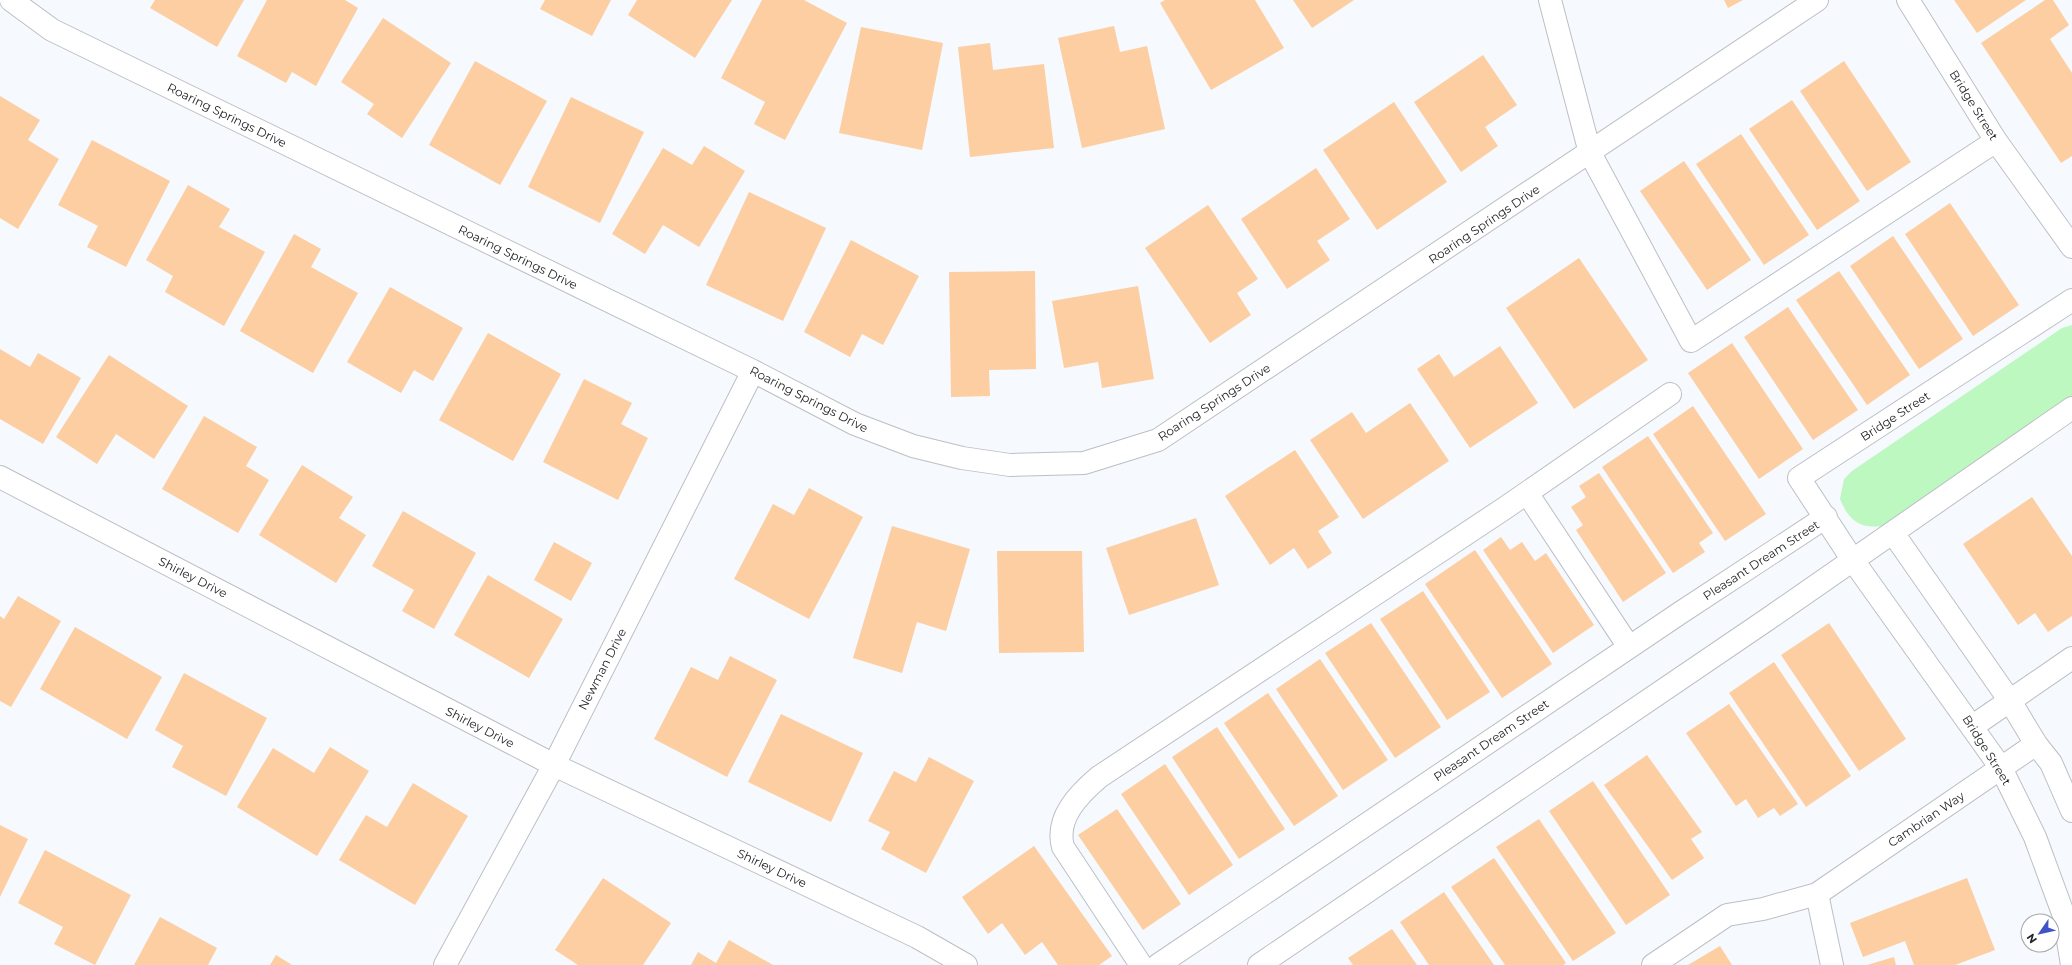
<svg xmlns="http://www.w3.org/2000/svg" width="2072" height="965" font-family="Montserrat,sans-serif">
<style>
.grass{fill:#bdf8c1}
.building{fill:#fccea2}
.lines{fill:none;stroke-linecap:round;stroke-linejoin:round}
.minor-casing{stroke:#bcbfc5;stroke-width:24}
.minor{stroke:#fff;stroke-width:22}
.labels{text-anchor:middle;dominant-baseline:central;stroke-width:3;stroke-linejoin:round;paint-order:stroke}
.street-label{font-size:12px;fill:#232427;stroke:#fff}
</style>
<rect width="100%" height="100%" fill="#f6f9fe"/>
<path class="grass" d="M 2072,325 L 2072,399 L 1891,524 C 1864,531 1850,524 1840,499 L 1844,479 L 1852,471 L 2062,328 Z"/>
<path class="building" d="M 155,0 L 244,0 L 217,47 L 150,8 Z
M 267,0 L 345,0 L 358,8 L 316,86 L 292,72 L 286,83 L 237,56 Z
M 545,0 L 611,0 L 592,36 L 540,9 Z
M 637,0 L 732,0 L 695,58 L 628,15 Z
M 762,0 L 804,0 L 847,23 L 785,140 L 754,124 L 765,102 L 721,78 Z
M 1165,0 L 1255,0 L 1284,48 L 1211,90 L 1160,3 Z
M 1293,0 L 1354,0 L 1312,28 Z
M 1724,0 L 1743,0 L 1728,8 Z
M 1954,0 L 2026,0 L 1977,33 Z
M 2045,0 L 2053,0 L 2069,25 L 2050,39 L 2072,73 L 2072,156 L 2061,163 L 1981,43 Z
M 383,18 L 451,63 L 402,138 L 367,114 L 374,104 L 341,82 Z
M 1114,26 L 1120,52 L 1147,46 L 1165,129 L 1082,148 L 1058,38 Z
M 861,27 L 943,43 L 922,150 L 839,133 Z
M 990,43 L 993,70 L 1044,64 L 1054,148 L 970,157 L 958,47 Z
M 1483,55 L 1517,105 L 1485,127 L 1498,146 L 1461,172 L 1414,102 Z
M 475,61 L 547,101 L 500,185 L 429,145 Z
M 1844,61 L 1911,162 L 1867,191 L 1800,91 Z
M 0,96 L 40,120 L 28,140 L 59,159 L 18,229 L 0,218 Z
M 571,97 L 644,132 L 600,223 L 528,187 Z
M 1792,100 L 1860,201 L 1817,230 L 1749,129 Z
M 1394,102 L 1447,182 L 1377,230 L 1323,150 Z
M 1741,134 L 1809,235 L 1764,265 L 1696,164 Z
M 92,140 L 170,181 L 126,267 L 87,247 L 98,226 L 58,205 Z
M 704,146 L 745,171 L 699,247 L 663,225 L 645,254 L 612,234 L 663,148 L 692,165 Z
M 1684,161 L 1751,260 L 1707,290 L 1640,191 Z
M 1316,168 L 1350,219 L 1317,241 L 1330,260 L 1287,289 L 1241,219 Z
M 188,185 L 230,209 L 219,227 L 265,252 L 224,326 L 165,292 L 173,276 L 146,260 Z
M 749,192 L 826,228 L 783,321 L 706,285 Z
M 1950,203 L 2019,305 L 1973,336 L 1905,234 Z
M 1208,205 L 1258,279 L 1237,293 L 1251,315 L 1210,343 L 1145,248 Z
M 294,234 L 321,249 L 311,267 L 358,293 L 313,373 L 240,331 Z
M 1893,236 L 1963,339 L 1919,369 L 1850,266 Z
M 851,240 L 919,276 L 883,345 L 862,334 L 850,357 L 804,332 Z
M 1579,258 L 1648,360 L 1574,409 L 1506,308 Z
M 1035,271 L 1036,369 L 989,370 L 990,396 L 951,397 L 949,272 Z
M 1839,271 L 1910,375 L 1867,405 L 1796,300 Z
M 1138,286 L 1154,379 L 1102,388 L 1098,362 L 1064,368 L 1052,301 Z
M 390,287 L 463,328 L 433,381 L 414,370 L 401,393 L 347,362 Z
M 1788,307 L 1858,410 L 1813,440 L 1744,337 Z
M 488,333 L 561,374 L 513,461 L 439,420 Z
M 1732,343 L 1803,449 L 1759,479 L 1688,373 Z
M 1500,346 L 1538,403 L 1470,448 L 1417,369 L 1439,354 L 1454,377 Z
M 0,349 L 30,367 L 38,353 L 81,378 L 43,444 L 0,419 Z
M 109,355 L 188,406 L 154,459 L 116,434 L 97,464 L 56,437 Z
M 584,379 L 632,403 L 621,424 L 648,438 L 618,500 L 543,462 Z
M 1410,403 L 1449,461 L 1363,519 L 1310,440 L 1352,412 L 1366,433 Z
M 1693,406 L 1766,514 L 1725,541 L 1653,434 Z
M 204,416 L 257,447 L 246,466 L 269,480 L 238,533 L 162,489 Z
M 1648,436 L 1713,533 L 1699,543 L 1705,552 L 1673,573 L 1602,467 Z
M 1295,450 L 1339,517 L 1318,531 L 1332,553 L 1308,569 L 1294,548 L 1270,565 L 1225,496 Z
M 302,465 L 353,497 L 339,518 L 366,535 L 336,583 L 259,535 Z
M 1599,473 L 1666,573 L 1623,602 L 1576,530 L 1583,525 L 1571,507 L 1586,497 L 1579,486 Z
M 809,488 L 863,517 L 809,619 L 734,579 L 773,504 L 794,515 Z
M 2032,497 L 2072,556 L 2072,616 L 2048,632 L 2035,613 L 2018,625 L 1963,544 Z
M 403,511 L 476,553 L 434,629 L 402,611 L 414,590 L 372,566 Z
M 1196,518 L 1219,585 L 1129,615 L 1106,548 Z
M 892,526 L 970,549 L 946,631 L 917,622 L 902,673 L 853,658 Z
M 1501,537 L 1510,550 L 1522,542 L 1535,561 L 1546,553 L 1594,625 L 1553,653 L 1483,550 Z
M 554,542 L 592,563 L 571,601 L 534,580 Z
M 1475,550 L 1552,664 L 1502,698 L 1425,584 Z
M 997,551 L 1082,551 L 1084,652 L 999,653 Z
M 488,575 L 563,619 L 529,678 L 454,635 Z
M 1423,591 L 1490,692 L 1447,720 L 1380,619 Z
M 18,596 L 61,621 L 11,707 L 0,701 L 0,616 L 4,619 Z
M 1371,623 L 1441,727 L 1395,758 L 1325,653 Z
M 1829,623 L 1906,739 L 1859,771 L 1781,655 Z
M 75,627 L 162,677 L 127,739 L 40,689 Z
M 730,656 L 777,680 L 727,777 L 654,739 L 691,667 L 718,680 Z
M 1320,659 L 1388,760 L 1343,790 L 1276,689 Z
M 1774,662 L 1851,776 L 1806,807 L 1729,693 Z
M 184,673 L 267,718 L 226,796 L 172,767 L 183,746 L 155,730 Z
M 1268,693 L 1338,796 L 1294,826 L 1224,723 Z
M 1729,704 L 1798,804 L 1780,816 L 1774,808 L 1758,818 L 1746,799 L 1736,806 L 1686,733 Z
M 781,714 L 863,753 L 831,822 L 748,782 Z
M 1217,727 L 1285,829 L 1239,859 L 1172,757 Z
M 330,747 L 369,771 L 317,856 L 237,807 L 273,748 L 314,773 Z
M 1647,755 L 1702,832 L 1691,839 L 1704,858 L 1672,880 L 1604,785 Z
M 929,757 L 974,781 L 926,873 L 881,849 L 890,832 L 868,821 L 894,771 L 916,782 Z
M 1165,764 L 1233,865 L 1189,895 L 1121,794 Z
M 1593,781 L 1670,895 L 1626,925 L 1549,811 Z
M 413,783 L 468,816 L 415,905 L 339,860 L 366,815 L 387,827 Z
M 1117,809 L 1181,904 L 1143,930 L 1078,835 Z
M 1539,819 L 1616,933 L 1573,961 L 1496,847 Z
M 0,825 L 28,839 L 0,897 Z
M 1034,846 L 1112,956 L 1099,965 L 1058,965 L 1042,942 L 1025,955 L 1002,923 L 988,934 L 962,897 Z
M 45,850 L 131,895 L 95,965 L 54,944 L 63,927 L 18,903 Z
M 1494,858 L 1566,963 L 1563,965 L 1505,965 L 1451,887 Z
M 603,878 L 671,923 L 643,965 L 578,965 L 555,950 Z
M 1967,878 L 1995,950 L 1955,965 L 1914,965 L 1905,941 L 1863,957 L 1850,923 Z
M 1444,892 L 1494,965 L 1429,965 L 1400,922 Z
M 160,917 L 217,948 L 208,965 L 134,965 Z
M 1392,929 L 1417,965 L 1353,965 L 1348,958 Z
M 729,940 L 773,965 L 691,965 L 698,952 L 716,963 Z
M 1720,946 L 1732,965 L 1688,965 Z
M 276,955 L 292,965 L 270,965 Z
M 1894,957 L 1896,965 L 1867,965 Z"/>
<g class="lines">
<g class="minor-casing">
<path id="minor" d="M 11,0 L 52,30 L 753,371 L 855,424 L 913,446 L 962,458 L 1010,465 L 1084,463 L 1158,440 L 1817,0
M 1550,0 L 1590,153 L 1691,341 L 1996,141
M 1908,0 L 1996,141 L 2072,247
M 0,477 L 554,765 L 917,937 L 966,965
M 1527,493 L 1629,647
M 1893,533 L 2010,701 L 2036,744 L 2051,763 L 2072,811
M 1973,726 L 2072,658
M 1817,894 L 1832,965
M 445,965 L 554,765 L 753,371
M 1141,965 L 1063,847 C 1055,818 1079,794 1099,777 L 1505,508 L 1670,394
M 1158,965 L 1680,613 L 1826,517
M 1259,965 L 1768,619 L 2072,408
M 1653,965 L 1727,915 L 1763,909 L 1817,894 L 2036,744
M 2072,965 L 2064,916 L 2035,837 L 2001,768 L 1852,559 L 1799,478 L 2072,300"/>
</g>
<use href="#minor" class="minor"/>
</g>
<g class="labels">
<g class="street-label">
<text transform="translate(1974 105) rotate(58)">Bridge Street</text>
<text transform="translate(227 115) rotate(26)">Roaring Springs Drive</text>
<text transform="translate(1484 224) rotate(-34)">Roaring Springs Drive</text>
<text transform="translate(518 257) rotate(26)">Roaring Springs Drive</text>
<text transform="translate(809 399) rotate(27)">Roaring Springs Drive</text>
<text transform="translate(1214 402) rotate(-33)">Roaring Springs Drive</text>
<text transform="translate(1895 416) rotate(-33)">Bridge Street</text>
<text transform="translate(1761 560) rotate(-33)">Pleasant Dream Street</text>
<text transform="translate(193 577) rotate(27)">Shirley Drive</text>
<text transform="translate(602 669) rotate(-63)">Newman Drive</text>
<text transform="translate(480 727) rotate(27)">Shirley Drive</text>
<text transform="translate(1491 740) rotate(-34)">Pleasant Dream Street</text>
<text transform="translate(1987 750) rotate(58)">Bridge Street</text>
<text transform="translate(1926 819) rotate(-34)">Cambrian Way</text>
<text transform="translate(772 868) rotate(25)">Shirley Drive</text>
</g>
</g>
<g transform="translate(2040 933) rotate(236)"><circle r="19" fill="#ffffff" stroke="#a7a7a9"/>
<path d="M0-3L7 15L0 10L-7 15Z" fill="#4053c7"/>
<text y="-6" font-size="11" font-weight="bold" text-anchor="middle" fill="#232427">N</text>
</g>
</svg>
